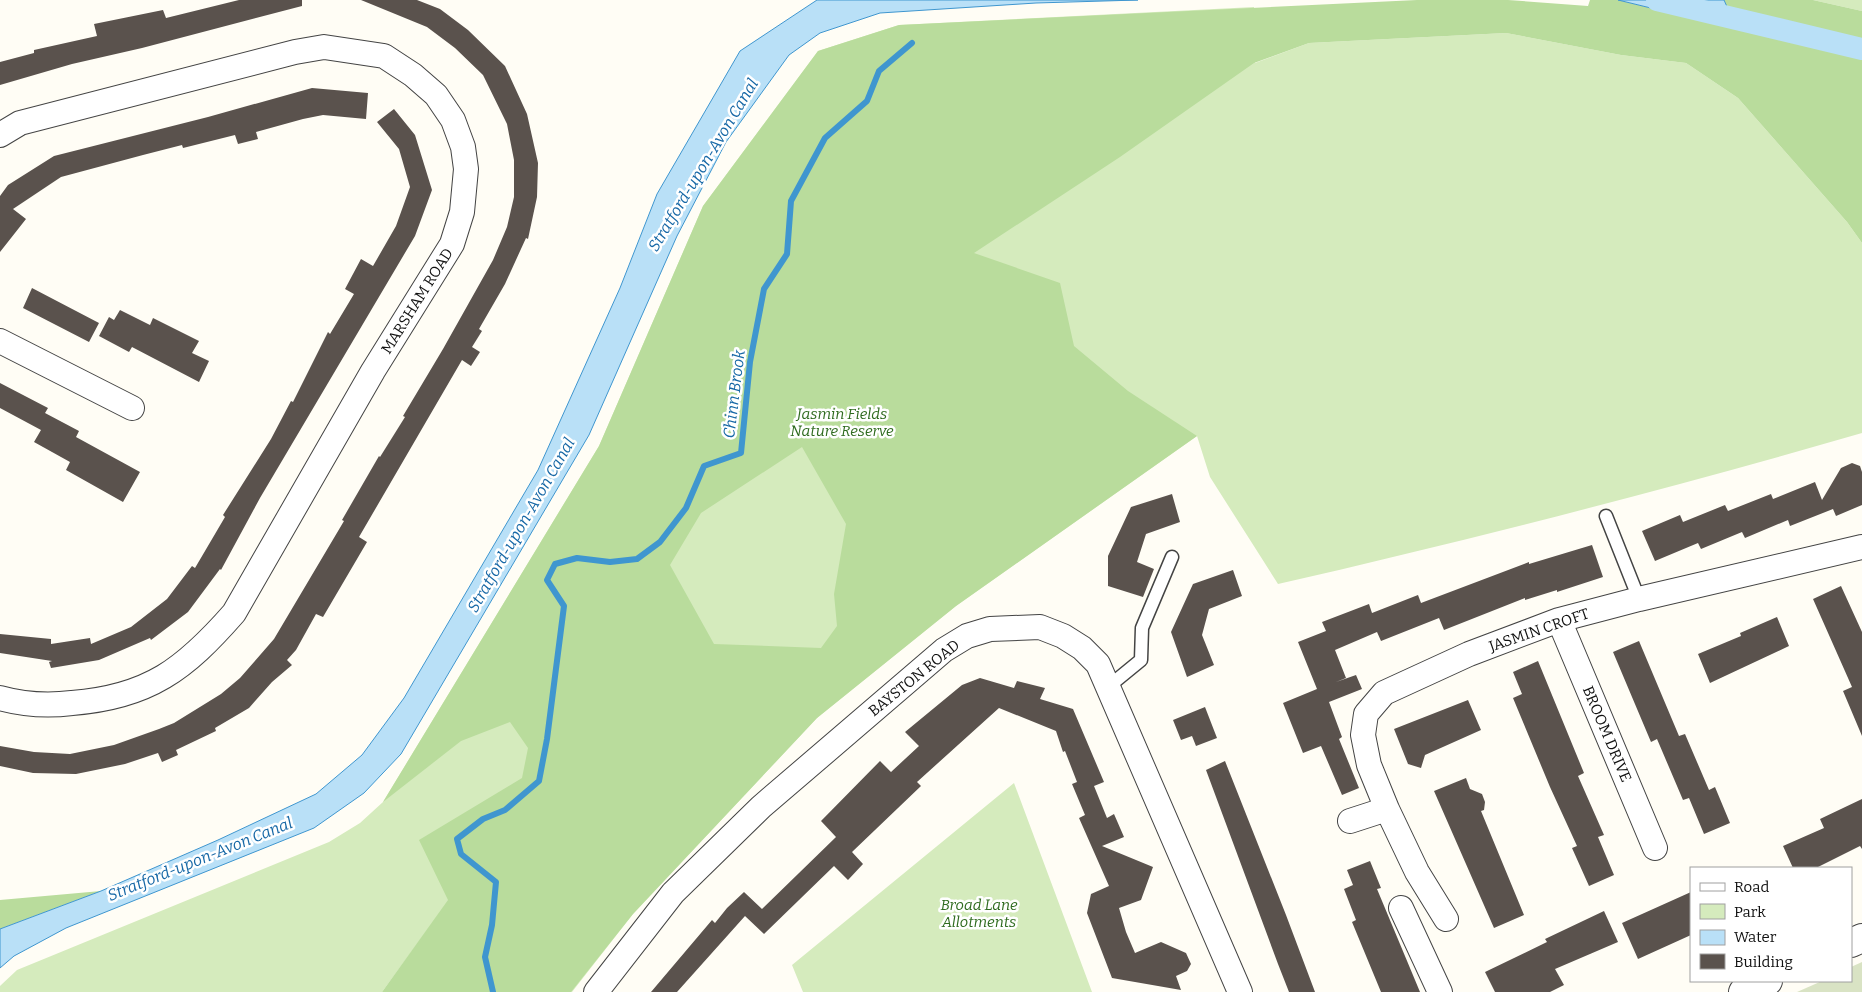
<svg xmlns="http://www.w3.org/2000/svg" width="1862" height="992" font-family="Bitter,serif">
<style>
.green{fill:#d5ebbd}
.forest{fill:#b9dc9c;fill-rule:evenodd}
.cemetery{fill:#d9e3c4}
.water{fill:#b9e0f7;stroke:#3f96cf}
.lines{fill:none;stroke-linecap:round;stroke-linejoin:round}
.stream{stroke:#3f96cf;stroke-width:6}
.canal{stroke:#b9e0f7;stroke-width:22}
.building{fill:#5a524d}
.service-casing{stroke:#444;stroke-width:15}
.minor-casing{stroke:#444;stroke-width:26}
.tertiary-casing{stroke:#444;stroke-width:30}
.service{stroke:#fff;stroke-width:12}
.minor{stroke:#fff;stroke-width:24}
.tertiary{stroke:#fff;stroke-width:28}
.labels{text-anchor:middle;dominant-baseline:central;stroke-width:5;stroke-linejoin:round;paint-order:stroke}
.street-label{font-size:15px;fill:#111;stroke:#fff}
.park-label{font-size:15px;font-style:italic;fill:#2f6b1f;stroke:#fff}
.water-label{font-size:16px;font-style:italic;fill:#1768a6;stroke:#fff}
</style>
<rect width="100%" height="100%" fill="#fffdf5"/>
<path class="green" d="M 1813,0 L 1862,0 L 1862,11 Z
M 1254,7 L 1255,63 L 1309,43 L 1506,33 L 1621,55 L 1686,63 L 1738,98 L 1847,222 L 1862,243 L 1862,433 C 1669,489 1474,539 1278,584 L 1210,477 L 1197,436 L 956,606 L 817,718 L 633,914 L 572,992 L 465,992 L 449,900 L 382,992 L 0,992 L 0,986 L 17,970 L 329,842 L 360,823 L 383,802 L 599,446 L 703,206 L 818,51 L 899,25 Z
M 1014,783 L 1092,992 L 803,992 L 792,965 Z"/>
<path class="forest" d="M 1417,0 L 1508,0 L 1588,6 L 1590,0 L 1618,0 L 1736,29 L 1724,0 L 1813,0 L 1862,11 L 1862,243 L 1847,222 L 1738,98 L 1686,63 L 1621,55 L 1506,33 L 1309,43 L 1254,63 L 1120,157 L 974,253 L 1060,283 L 1074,346 L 1128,391 L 1197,436 L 956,606 L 817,718 L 633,914 L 571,992 L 382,992 L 448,900 L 419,840 L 522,778 L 528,748 L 510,722 L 461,741 L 383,802 L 599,446 L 703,206 L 818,51 L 899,25 ZM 802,447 L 846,524 L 834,594 L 837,626 L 821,648 L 714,644 L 670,565 L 701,513 Z
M 101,891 L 0,929 L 0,900 Z"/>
<path class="cemetery" d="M 1862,962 L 1862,992 L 1797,992 L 1822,981 L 1851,981 L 1851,967 Z"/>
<path class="water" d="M 817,0 L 1138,0 L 1036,3 L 880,13 L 820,33 L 789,55 L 726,142 L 677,236 L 589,435 L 401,754 L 364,793 L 314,828 L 66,928 L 14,956 L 0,968 L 0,929 L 101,891 L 218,840 L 316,794 L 362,755 L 404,698 L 538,470 L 620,288 L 657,194 L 718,89 L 740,51 Z
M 1618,0 L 1724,0 L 1737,29 Z"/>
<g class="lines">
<path class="stream" d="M 493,992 L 485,957 L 492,925 L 496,882 L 461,854 L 457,839 L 483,819 L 505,810 L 539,781 L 547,739 L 564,606 L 547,580 L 555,564 L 577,558 L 610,562 L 637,559 L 660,542 L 686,508 L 704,466 L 741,453 L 750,362 L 764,289 L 787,254 L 791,201 L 825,138 L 867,101 L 879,71 L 912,43"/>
<path class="canal" d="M 1657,0 L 1862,49"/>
</g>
<path class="building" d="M 239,0 L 302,0 L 302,6 L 142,48 L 72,64 L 0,85 L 0,62 L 34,53 L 34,50 L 97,36 L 94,24 L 163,10 L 166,18 Z
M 361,0 L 417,0 L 440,9 L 468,30 L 505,66 L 527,114 L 538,163 L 537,197 L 528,239 L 526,238 L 505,284 L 479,329 L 482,331 L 472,347 L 480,352 L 471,366 L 462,360 L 359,537 L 367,542 L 323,617 L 316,614 L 296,650 L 287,660 L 292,665 L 272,682 L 249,708 L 215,728 L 216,731 L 176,750 L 178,755 L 162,762 L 158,753 L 125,764 L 76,774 L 33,773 L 0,766 L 0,746 L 34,752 L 70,754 L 114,745 L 159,729 L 174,723 L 221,694 L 240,678 L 274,639 L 344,521 L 342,520 L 379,456 L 380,457 L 405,417 L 403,416 L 443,349 L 493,260 L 507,227 L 514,197 L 514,160 L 507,124 L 483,75 L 455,48 L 427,27 Z
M 312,88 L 368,93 L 366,119 L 323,115 L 303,119 L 256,132 L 258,139 L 238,144 L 235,135 L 183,148 L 182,145 L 143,155 L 61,177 L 13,209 L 26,219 L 0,252 L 0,196 L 8,185 L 54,156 L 208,117 Z
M 394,109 L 415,135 L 432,190 L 415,236 L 260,498 L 221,570 L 220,569 L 188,612 L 151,640 L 150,638 L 99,660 L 51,668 L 49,662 L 52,661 L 0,653 L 0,634 L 51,639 L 51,644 L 90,638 L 91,644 L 131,627 L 167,599 L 192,566 L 195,568 L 225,517 L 223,515 L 271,439 L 291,401 L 293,402 L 328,332 L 330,334 L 354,294 L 345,289 L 361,259 L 373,266 L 396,226 L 410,187 L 399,149 L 377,122 Z
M 32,288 L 99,323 L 89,342 L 23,308 Z
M 120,310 L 150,325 L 153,318 L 199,341 L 192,353 L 209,361 L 199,382 L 132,347 L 129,352 L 99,336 L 109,317 L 114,320 Z
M 0,383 L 48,408 L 45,413 L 79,431 L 76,437 L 140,472 L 123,502 L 66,470 L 70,462 L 34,442 L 41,430 L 0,408 Z
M 1852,463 L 1860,466 L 1862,472 L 1862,505 L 1836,516 L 1833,509 L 1790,526 L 1788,520 L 1745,538 L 1742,532 L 1701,549 L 1698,543 L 1655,561 L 1642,531 L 1680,515 L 1683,522 L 1725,505 L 1728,511 L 1771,494 L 1773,499 L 1815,482 L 1822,500 L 1841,468 Z
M 1172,494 L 1180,522 L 1146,534 L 1137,562 L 1154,569 L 1143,597 L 1108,586 L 1108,556 L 1131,507 Z
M 1592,545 L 1603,577 L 1557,592 L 1557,590 L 1525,600 L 1525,598 L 1444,630 L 1439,618 L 1381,641 L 1377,632 L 1335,650 L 1346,678 L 1336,682 L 1356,675 L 1362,689 L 1329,702 L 1342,737 L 1339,739 L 1359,788 L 1342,795 L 1321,746 L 1303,753 L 1283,703 L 1317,689 L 1298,642 L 1326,631 L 1322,622 L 1369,604 L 1372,613 L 1418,595 L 1421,603 L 1529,562 L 1529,564 Z
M 1233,570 L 1242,596 L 1209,609 L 1202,635 L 1214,665 L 1187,677 L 1171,632 L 1193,584 Z
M 1841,586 L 1862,632 L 1862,736 L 1843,691 L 1852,687 L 1813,599 Z
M 1777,617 L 1789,646 L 1710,683 L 1698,654 L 1741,636 L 1740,633 Z
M 1639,641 L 1679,736 L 1685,734 L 1709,790 L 1715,787 L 1730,823 L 1704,834 L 1689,798 L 1683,800 L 1657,739 L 1651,742 L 1613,652 Z
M 1538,661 L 1584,773 L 1578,776 L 1604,835 L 1598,837 L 1614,875 L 1589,886 L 1572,848 L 1577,846 L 1550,787 L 1513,698 L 1522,694 L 1513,672 Z
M 980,678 L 1014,688 L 1017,681 L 1045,688 L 1040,699 L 1073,709 L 1104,782 L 1094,786 L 1107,818 L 1114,814 L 1124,837 L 1102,846 L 1153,867 L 1141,900 L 1119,908 L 1126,932 L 1135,953 L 1161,942 L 1186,953 L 1191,964 L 1187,971 L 1176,976 L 1181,990 L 1112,978 L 1087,913 L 1091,894 L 1109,886 L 1079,818 L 1085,815 L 1072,784 L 1077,782 L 1065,751 L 1063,752 L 1056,731 L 999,708 L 917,782 L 921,786 L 852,852 L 863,864 L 848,880 L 834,866 L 764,934 L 745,916 L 677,992 L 651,992 L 712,920 L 715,923 L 727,908 L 744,892 L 762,909 L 836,837 L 821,821 L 880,761 L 891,772 L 919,746 L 905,732 L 962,685 Z
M 1468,700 L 1481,730 L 1425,755 L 1421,768 L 1408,764 L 1394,729 Z
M 1205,707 L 1217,738 L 1196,746 L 1192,736 L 1181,740 L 1173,720 Z
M 1225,761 L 1286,915 L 1315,992 L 1289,992 L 1278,964 L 1206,770 Z
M 1466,778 L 1470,789 L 1482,794 L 1485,802 L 1484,810 L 1481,811 L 1524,915 L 1494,928 L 1434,791 Z
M 1862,799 L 1862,849 L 1860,846 L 1816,868 L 1793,868 L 1783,846 L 1824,828 L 1820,819 Z
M 1370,861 L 1381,888 L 1377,889 L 1420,992 L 1381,992 L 1352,922 L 1356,920 L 1344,889 L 1353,885 L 1347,870 Z
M 1691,892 L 1691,935 L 1638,959 L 1622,923 Z
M 1604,911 L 1618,942 L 1555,969 L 1564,985 L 1550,992 L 1495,992 L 1485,972 L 1547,942 L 1545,939 Z"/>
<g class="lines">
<g class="service-casing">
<path id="service" d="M 1606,516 L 1639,599
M 1108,687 L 1141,660 L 1142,628 L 1172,557"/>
</g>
<g class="minor-casing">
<path id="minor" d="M 0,135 L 20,123 L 295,52 L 324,47 L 384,56 L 413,75 L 436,95 L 453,120 L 463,147 L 466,169 L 462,212 L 452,244 L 373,371 L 234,613 C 185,669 149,697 72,703 C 47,706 25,705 0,698
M 0,341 L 132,408
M 1559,620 L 1655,848
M 1387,809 L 1417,872 L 1446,919
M 1350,821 L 1387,809 L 1369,765 L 1363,735 L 1366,714 L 1384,693 L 1469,654 L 1559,620 L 1639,599 L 1862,547
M 1401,908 L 1440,992
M 596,992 L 673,893 L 761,807 L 944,650 L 967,636 L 990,629 L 1040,627 L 1063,636 L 1082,648 L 1098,664 L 1240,992"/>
</g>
<g class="tertiary-casing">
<path id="tertiary" d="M 1851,943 L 1862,938
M 1743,992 L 1768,981"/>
</g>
<use href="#service" class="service"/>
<use href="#minor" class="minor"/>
<use href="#tertiary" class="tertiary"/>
</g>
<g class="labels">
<g class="street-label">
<text transform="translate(417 301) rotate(-58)">MARSHAM ROAD</text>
<text transform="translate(1539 630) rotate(-19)">JASMIN CROFT</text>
<text transform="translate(914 678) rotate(-39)">BAYSTON ROAD</text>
<text transform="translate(1607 734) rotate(67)">BROOM DRIVE</text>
</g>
<g class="park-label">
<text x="842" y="414">Jasmin Fields<tspan x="842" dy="17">Nature Reserve</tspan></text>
<text x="979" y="905">Broad Lane<tspan x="979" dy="17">Allotments</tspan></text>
</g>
<g class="water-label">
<text transform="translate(703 165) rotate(-59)">Stratford-upon-Avon Canal</text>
<text transform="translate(734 394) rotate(-83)">Chinn Brook</text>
<text transform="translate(521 525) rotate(-60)">Stratford-upon-Avon Canal</text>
<text transform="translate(200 859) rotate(-22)">Stratford-upon-Avon Canal</text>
</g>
</g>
<rect x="1690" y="867" width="162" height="115" fill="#ffffff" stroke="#a0a0a0"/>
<rect x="1700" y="883" width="25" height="8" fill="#ffffff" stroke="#a0a0a0"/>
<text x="1734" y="892" font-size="15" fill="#111111">Road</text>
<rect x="1700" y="904" width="25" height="15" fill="#d5ebbd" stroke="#a0a0a0"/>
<text x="1734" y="917" font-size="15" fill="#111111">Park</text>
<rect x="1700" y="930" width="25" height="15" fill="#b9e0f7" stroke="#a0a0a0"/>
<text x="1734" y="942" font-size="15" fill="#111111">Water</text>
<rect x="1700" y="954" width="25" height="15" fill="#5a524d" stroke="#a0a0a0"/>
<text x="1734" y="967" font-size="15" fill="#111111">Building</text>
</svg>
